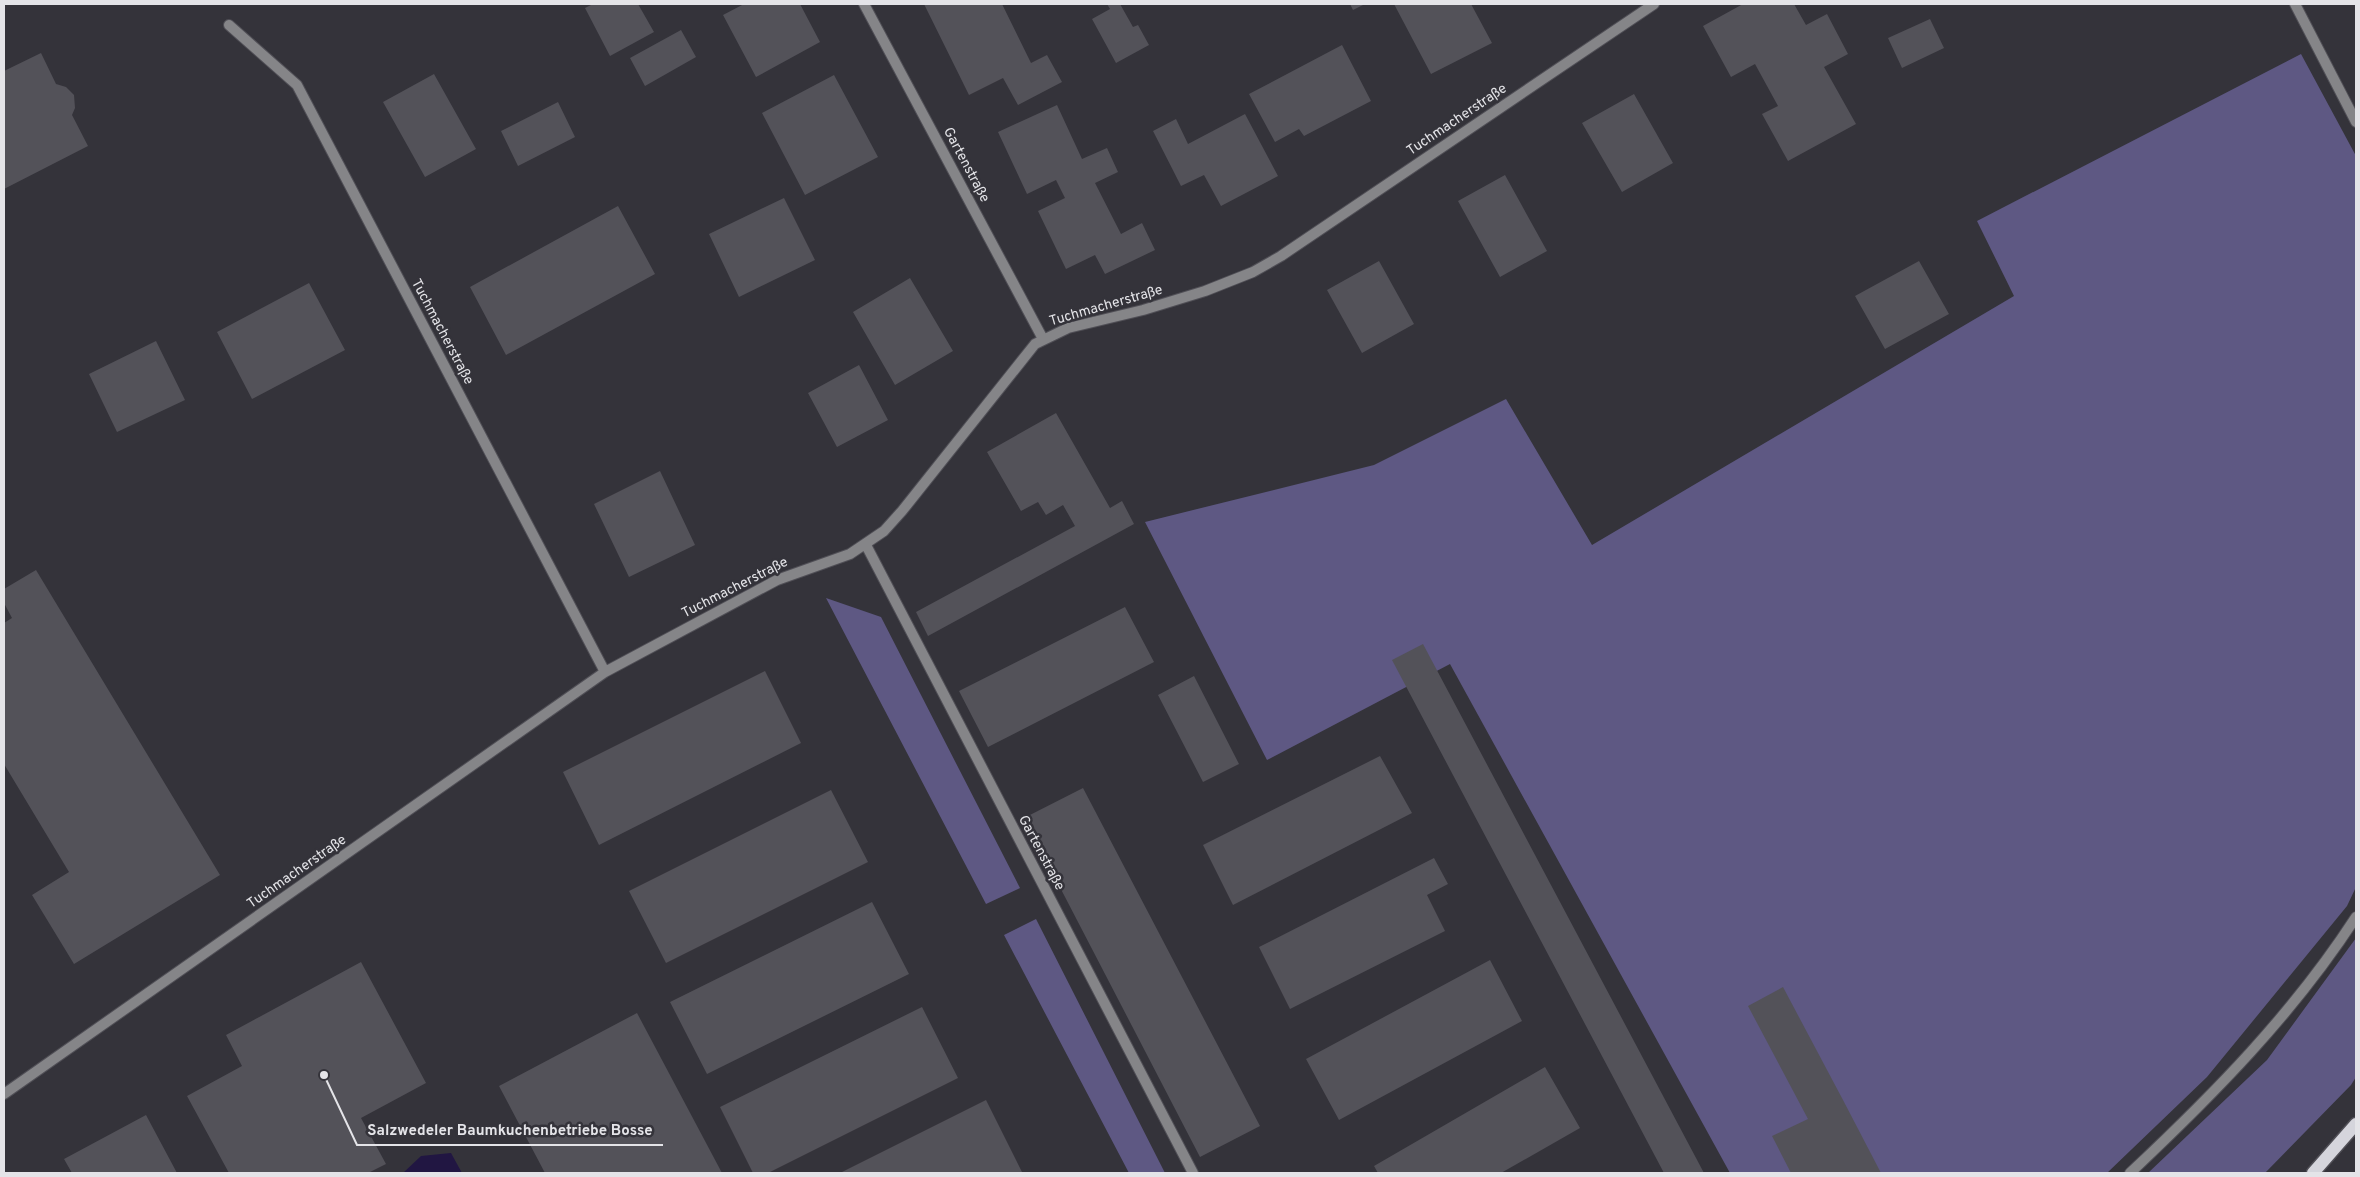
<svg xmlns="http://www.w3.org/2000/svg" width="2360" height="1177" font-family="Overpass,sans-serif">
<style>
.green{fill:#5e5883}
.water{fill:#211642}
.building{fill:#535259}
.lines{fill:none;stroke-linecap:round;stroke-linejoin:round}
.lane-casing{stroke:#504f56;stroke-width:12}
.street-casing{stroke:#504f56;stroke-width:12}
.primary-casing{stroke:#504f56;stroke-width:15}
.lane{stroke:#858588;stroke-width:10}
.street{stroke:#858588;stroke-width:10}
.primary{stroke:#d5d5dc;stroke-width:12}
.labels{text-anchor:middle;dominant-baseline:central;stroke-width:5;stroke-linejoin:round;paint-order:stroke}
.street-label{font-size:14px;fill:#e4e4e8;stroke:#34333a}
.leader{fill:none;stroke:#e4e4e8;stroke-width:2}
.callout-dot{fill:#e4e4e8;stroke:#34333a;stroke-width:2}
.callout-label{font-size:15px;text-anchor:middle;font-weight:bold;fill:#e4e4e8;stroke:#34333a;stroke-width:5;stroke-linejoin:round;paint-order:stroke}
</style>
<rect width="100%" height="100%" fill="#34333a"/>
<path class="green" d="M 2301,54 L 2356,156 L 2356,887 L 2347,906 L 2207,1077 L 2107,1173 L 1730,1173 L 1450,664 L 1267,760 L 1145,522 L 1374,465 L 1506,399 L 1592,545 L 2014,296 L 1977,221 Z
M 826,598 L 881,617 L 1020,888 L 986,904 Z
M 1036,919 L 1165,1173 L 1129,1173 L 1004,935 Z
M 2356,938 L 2356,1077 L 2351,1085 L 2265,1173 L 2148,1173 L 2267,1060 Z"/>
<path class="water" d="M 451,1153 L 462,1173 L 403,1173 L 421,1156 Z"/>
<path class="building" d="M 593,4 L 638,4 L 654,32 L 610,56 L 585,8 Z
M 744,4 L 800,4 L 820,42 L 756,77 L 723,15 Z
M 924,4 L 1002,4 L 1031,63 L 1047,55 L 1062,82 L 1018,105 L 1003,78 L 969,95 Z
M 1107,4 L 1120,4 L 1133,27 L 1138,25 L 1149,45 L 1116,63 L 1092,19 L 1110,9 Z
M 1350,4 L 1365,4 L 1353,10 Z
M 1394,4 L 1471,4 L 1492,43 L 1431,74 Z
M 1743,4 L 1794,4 L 1806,25 L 1827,14 L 1848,54 L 1824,67 L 1856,124 L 1788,161 L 1762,114 L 1778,106 L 1755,64 L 1731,77 L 1703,26 Z
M 1930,19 L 1944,48 L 1902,68 L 1888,38 Z
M 681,30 L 696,57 L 645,86 L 630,58 Z
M 1342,45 L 1371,101 L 1304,136 L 1299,129 L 1275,142 L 1249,94 Z
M 41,53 L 56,84 L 66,87 L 74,95 L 75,108 L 72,115 L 88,146 L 4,189 L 4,71 Z
M 434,74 L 476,149 L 425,177 L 383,102 Z
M 834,75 L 878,157 L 805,195 L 762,113 Z
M 1634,94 L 1673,163 L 1622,192 L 1582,123 Z
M 558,102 L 575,137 L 518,166 L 501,131 Z
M 1057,105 L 1082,159 L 1107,148 L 1118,172 L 1095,183 L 1121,234 L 1142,223 L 1155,250 L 1105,274 L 1095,255 L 1066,269 L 1038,211 L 1065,198 L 1056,180 L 1027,194 L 998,132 Z
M 1245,114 L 1278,176 L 1221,206 L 1204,175 L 1181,186 L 1153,131 L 1176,119 L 1188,144 Z
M 1505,175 L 1547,251 L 1500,277 L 1458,201 Z
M 784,198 L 815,260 L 739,297 L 709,234 Z
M 618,206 L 655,274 L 506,355 L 470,287 Z
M 1379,261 L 1414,324 L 1362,353 L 1327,290 Z
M 1919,261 L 1949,314 L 1885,349 L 1855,296 Z
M 910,278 L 953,351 L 895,385 L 853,312 Z
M 309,283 L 345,350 L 252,399 L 217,332 Z
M 156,341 L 185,400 L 117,432 L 89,374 Z
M 859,365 L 888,420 L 837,447 L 808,393 Z
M 1056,413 L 1110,508 L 1122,501 L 1134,524 L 928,636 L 916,612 L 1075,526 L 1063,505 L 1046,515 L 1038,502 L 1021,511 L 987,452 Z
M 660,471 L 695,545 L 629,577 L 594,504 Z
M 36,570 L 220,875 L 74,964 L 32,895 L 69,872 L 4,764 L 4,623 L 12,618 L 4,603 L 4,589 Z
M 1125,607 L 1154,662 L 988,747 L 959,691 Z
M 1423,644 L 1704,1173 L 1664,1173 L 1392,660 Z
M 765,671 L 801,743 L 599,845 L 563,772 Z
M 1194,676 L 1239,764 L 1203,782 L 1158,695 Z
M 1380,756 L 1412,813 L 1233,905 L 1203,845 Z
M 1083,788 L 1260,1126 L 1200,1157 L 1024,818 Z
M 831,790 L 868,862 L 666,963 L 629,891 Z
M 1434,858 L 1448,884 L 1427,895 L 1445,931 L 1290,1009 L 1259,947 Z
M 872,902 L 909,974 L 707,1074 L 670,1002 Z
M 1490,960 L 1522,1021 L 1339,1120 L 1306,1059 Z
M 361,962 L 426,1083 L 361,1118 L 386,1164 L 368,1173 L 229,1173 L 187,1096 L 242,1066 L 226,1035 Z
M 1783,987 L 1843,1100 L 1881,1173 L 1791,1173 L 1772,1136 L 1808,1119 L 1748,1006 Z
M 922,1007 L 958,1078 L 768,1173 L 753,1173 L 720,1107 Z
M 637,1013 L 722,1173 L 545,1173 L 499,1086 Z
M 1545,1067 L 1580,1128 L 1501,1173 L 1378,1173 L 1374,1166 Z
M 986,1100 L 1022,1172 L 840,1173 Z
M 146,1115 L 177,1173 L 72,1173 L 64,1159 Z"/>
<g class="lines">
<g class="lane-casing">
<path id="lane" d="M 2295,4 L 2356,122
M 2130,1173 C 2214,1094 2293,1014 2356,917"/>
</g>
<g class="street-casing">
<path id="street" d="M 864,4 L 1043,339
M 229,25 L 297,85 L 605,672
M 866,545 L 1193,1173
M 4,1094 L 605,672 L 777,580 L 850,554 L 884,531 L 902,511 L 1035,344 L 1068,328 L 1143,310 L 1205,291 L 1253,272 L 1281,256 L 1654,4"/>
</g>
<g class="primary-casing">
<path id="primary" d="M 2313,1173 L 2356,1124"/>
</g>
<use href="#lane" class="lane"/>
<use href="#street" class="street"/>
<use href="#primary" class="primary"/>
</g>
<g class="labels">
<g class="street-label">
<text transform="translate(1457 120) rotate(-34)">Tuchmacherstraße</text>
<text transform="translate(966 165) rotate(62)">Gartenstraße</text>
<text transform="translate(1106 306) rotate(-16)">Tuchmacherstraße</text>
<text transform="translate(442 332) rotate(62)">Tuchmacherstraße</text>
<text transform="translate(735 588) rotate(-27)">Tuchmacherstraße</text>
<text transform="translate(1041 853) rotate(62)">Gartenstraße</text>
<text transform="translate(297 872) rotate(-35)">Tuchmacherstraße</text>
</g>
</g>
<path class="leader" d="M324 1075L357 1145H663"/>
<circle class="callout-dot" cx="324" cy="1075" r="5"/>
<g class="callout-label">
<text x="510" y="1135">Salzwedeler Baumkuchenbetriebe Bosse</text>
</g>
<rect width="2360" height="1177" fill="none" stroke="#e4e4e8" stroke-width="10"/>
</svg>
